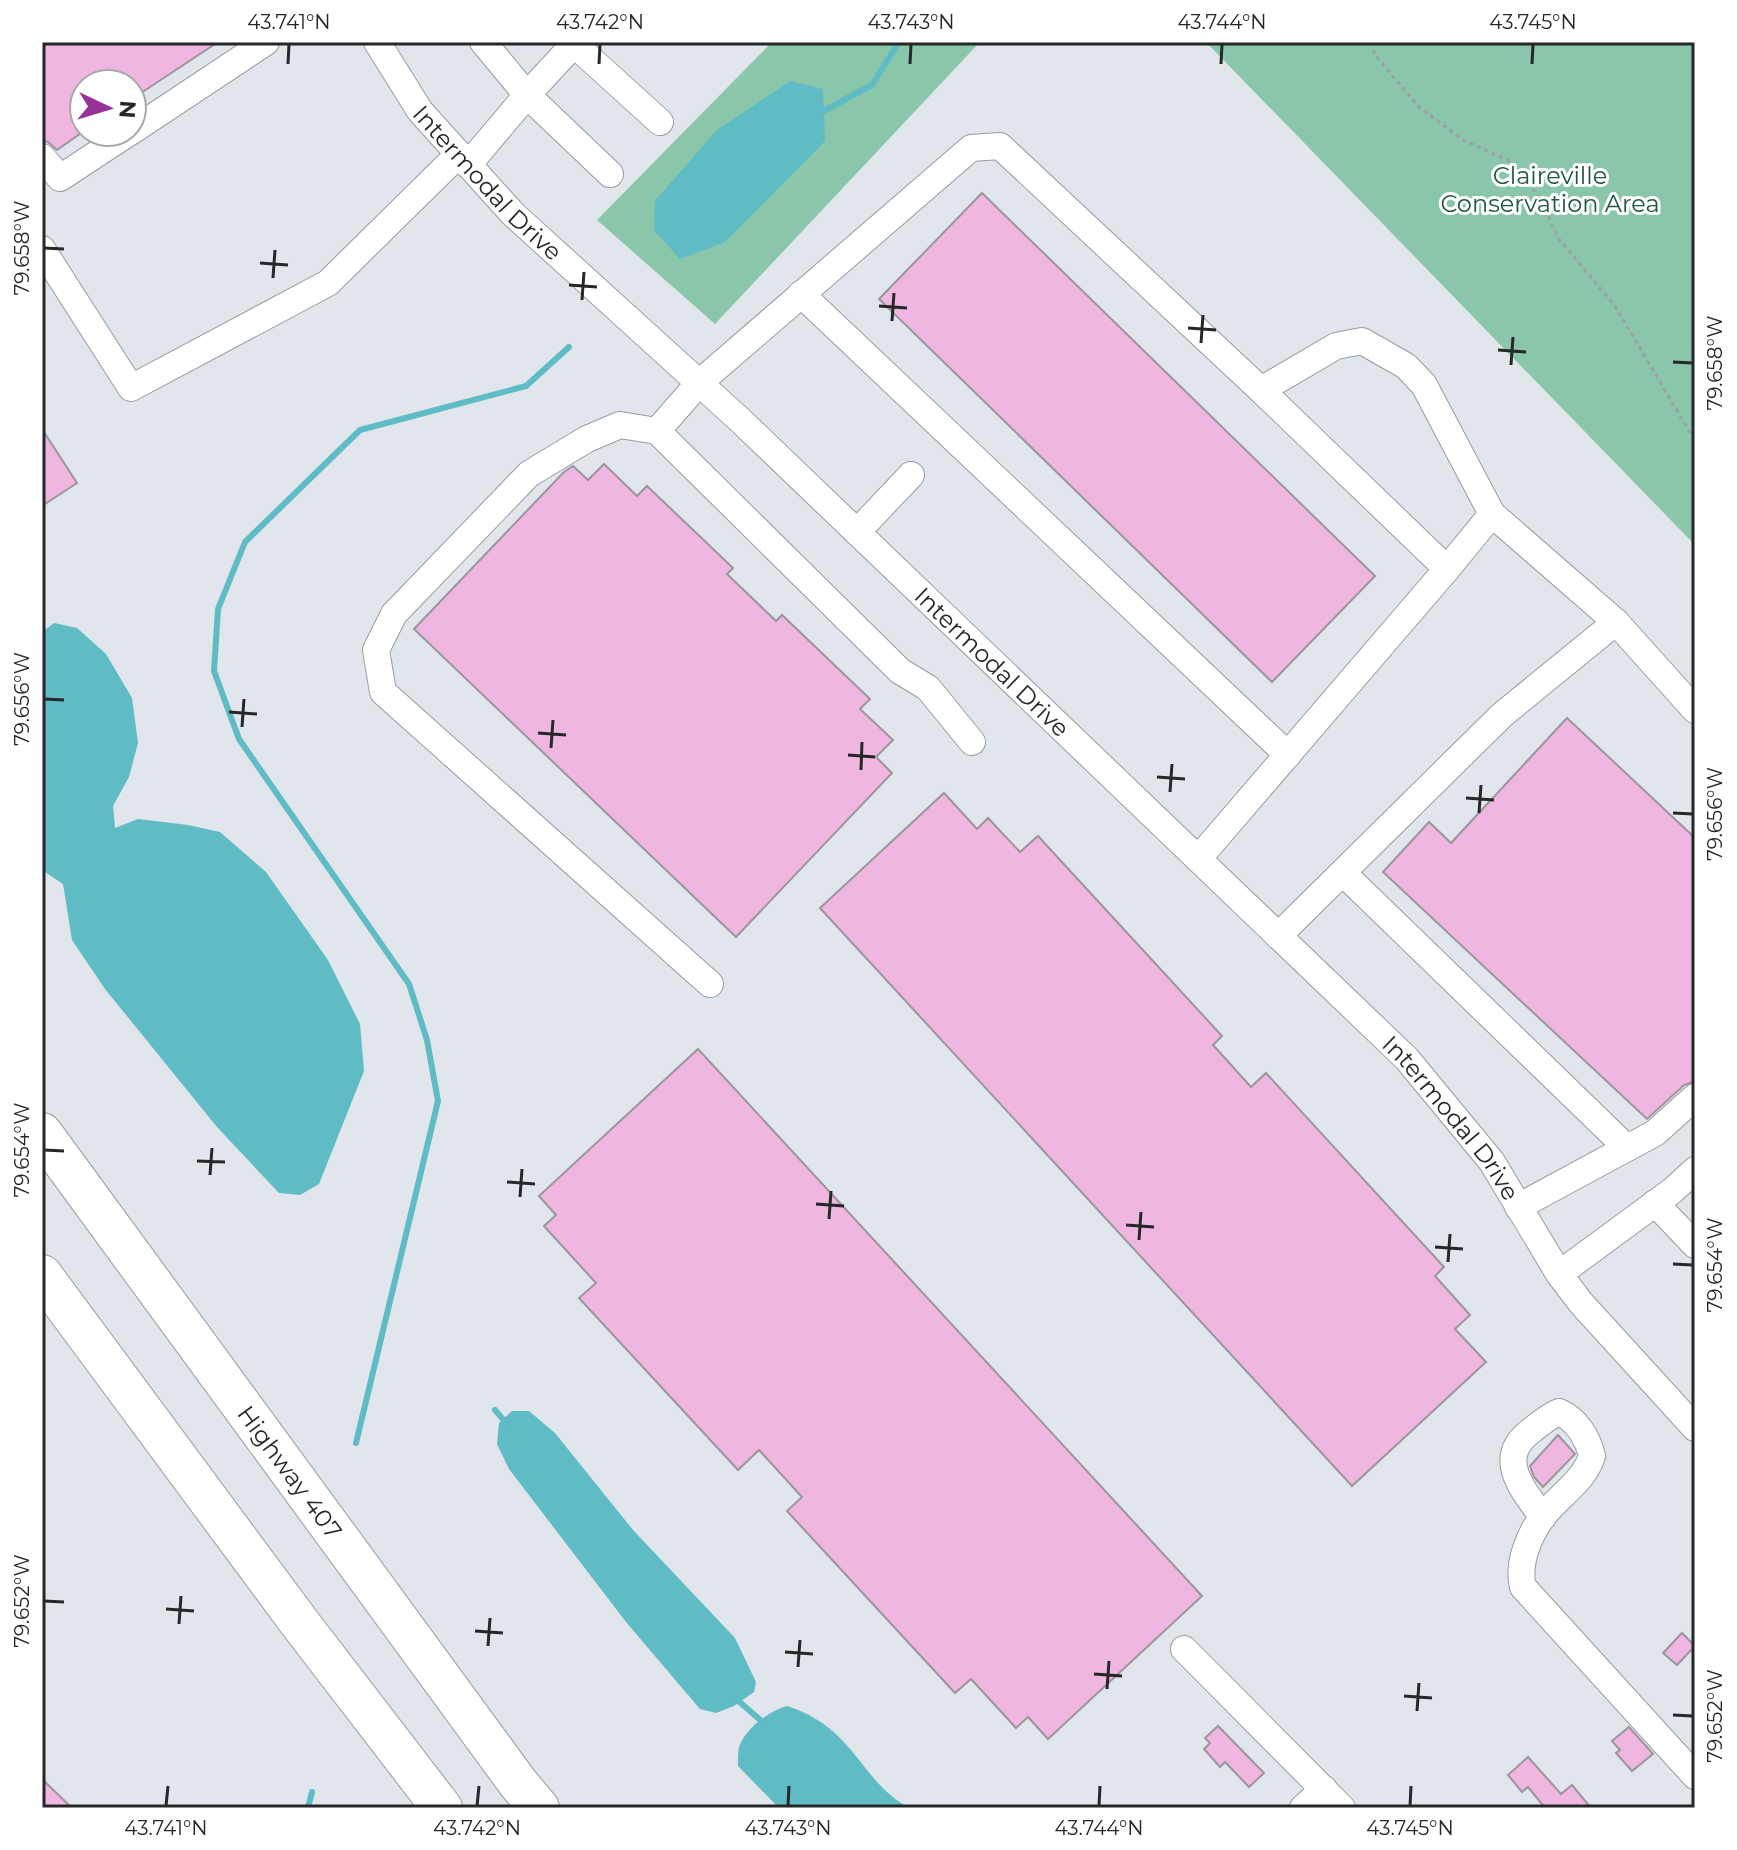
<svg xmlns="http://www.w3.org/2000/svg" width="1737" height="1850" font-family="Montserrat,sans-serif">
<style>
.green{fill:#8ac6a9}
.water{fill:#5fbbc4}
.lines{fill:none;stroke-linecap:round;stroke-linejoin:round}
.stream{stroke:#5fbbc4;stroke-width:6}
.building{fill:#f0b6e2;stroke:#9b9599;stroke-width:2}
.minor-casing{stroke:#979ca1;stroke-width:28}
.highway-casing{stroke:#979ca1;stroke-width:42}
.path{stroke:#9ca0a4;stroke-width:3;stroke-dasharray:4 4;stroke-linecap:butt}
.minor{stroke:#fff;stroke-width:26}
.highway{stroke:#fff;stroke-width:40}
.ticks{fill:none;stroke:#252729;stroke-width:3}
.labels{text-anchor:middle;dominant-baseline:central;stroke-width:6;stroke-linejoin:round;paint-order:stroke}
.park-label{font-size:24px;fill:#215841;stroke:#fff}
.street-label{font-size:24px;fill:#252729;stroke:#fff}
.neatline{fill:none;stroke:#252729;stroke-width:3}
.ticks-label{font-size:20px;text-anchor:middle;fill:#252729}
</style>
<rect width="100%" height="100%" fill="#e1e6ec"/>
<path class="green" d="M 772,42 L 980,42 L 715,324 L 597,220 Z
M 1206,42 L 1695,42 L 1695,545 Z"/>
<path class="water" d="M 790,81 L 823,89 L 825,141 L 725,242 L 680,259 L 654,230 L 655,201 L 717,130 Z
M 54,623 L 77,628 L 106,654 L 132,698 L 138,743 L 129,777 L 113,806 L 115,828 L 138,819 L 188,825 L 220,832 L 266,872 L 328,960 L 360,1024 L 364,1071 L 319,1184 L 300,1195 L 279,1193 L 217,1127 L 105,989 L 72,940 L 63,884 L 42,870 L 42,632 Z
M 512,1411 L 529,1411 L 555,1433 L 633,1530 L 735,1638 L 756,1682 L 754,1692 L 734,1706 L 716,1713 L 700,1709 L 626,1622 L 509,1469 L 497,1444 L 499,1423 Z
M 787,1706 C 807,1712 825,1723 840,1738 C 863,1761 879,1793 910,1808 L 779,1808 L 738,1766 C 738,1760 738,1752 739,1747 C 746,1728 769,1711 787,1706 Z"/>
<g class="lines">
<path class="stream" d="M 818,114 L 872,85 L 899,42
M 495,1410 L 508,1425
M 356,1443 L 438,1101 L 427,1040 L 409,984 L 239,739 L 214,671 L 218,609 L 245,542 L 360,430 L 526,386 L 569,347
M 735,1698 L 766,1725
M 308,1808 L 312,1792"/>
</g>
<path class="building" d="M 42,42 L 218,42 L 132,99 L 132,84 L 84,84 L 84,131 L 57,150 L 48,142 L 42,141 Z
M 982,193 L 1375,576 L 1272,682 L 879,299 Z
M 42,429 L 77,483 L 42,506 Z
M 604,464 L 637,496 L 647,486 L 733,568 L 727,574 L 776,621 L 782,615 L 870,699 L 860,709 L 893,740 L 876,757 L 892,773 L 736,937 L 414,629 L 564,472 L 573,466 L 588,480 Z
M 1567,718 L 1695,838 L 1695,1081 L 1684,1085 L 1647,1119 L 1383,872 L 1429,822 L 1451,843 Z
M 944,793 L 977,829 L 988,818 L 1020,852 L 1038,836 L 1222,1036 L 1213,1045 L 1251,1087 L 1266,1073 L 1444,1267 L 1435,1276 L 1470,1315 L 1455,1329 L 1486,1362 L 1352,1486 L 820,908 Z
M 698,1049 L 1202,1596 L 1048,1739 L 1028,1717 L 1016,1728 L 971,1679 L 955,1693 L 787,1511 L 802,1497 L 759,1450 L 738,1470 L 579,1298 L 596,1283 L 544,1226 L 556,1215 L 539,1196 Z
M 1558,1435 L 1575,1454 L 1543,1487 L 1534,1477 L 1530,1466 Z
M 1682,1633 L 1695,1646 L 1677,1665 L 1663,1653 Z
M 1218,1726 L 1264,1773 L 1249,1787 L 1225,1762 L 1220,1767 L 1204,1749 L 1210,1743 L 1205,1738 Z
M 1629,1727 L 1653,1754 L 1632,1771 L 1616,1753 L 1620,1750 L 1612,1741 Z
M 1528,1757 L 1561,1794 L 1572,1785 L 1591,1808 L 1545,1808 L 1528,1787 L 1522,1792 L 1508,1775 Z
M 42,1779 L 72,1808 L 42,1808 Z"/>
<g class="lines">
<g class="minor-casing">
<g id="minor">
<path id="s1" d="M 377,42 L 420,111 L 513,214 L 740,420 L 1407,1059 L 1492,1162 L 1559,1274 L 1581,1303 L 1695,1428"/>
<path d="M 576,42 L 527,95 L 610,174"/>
<path d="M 574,44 L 660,122"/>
<path d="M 132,131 L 266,42"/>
<path d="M 42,157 L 60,178 L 130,132"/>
<path d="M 468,165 L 527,95 L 483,42"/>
<path d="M 42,249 L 131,388 L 328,283 L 459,154"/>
<path d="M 801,294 L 1288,755"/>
<path d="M 1261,390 L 1336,346 L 1362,341 L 1406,366 L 1424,385 L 1492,514"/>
<path d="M 657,431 L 900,671 L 928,688 L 972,742"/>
<path d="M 857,532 L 911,475"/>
<path d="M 1447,569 L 1492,514 L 1616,622"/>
<path d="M 1343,873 L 1627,1148"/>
<path d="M 1278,936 L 1502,715 L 1616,622 L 1695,710"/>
<path d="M 710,984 L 383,692 L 376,650 L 394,614 L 529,474 L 587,439 L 620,425 L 657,431 L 699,383 L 971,148 L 1000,146 L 1261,390 L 1447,569 L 1198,859"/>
<path d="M 1655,1203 L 1695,1245"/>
<path d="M 1518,1207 L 1655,1133 L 1695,1097"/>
<path d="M 1559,1274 L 1672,1191 L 1695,1170"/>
<path d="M 1543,1517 C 1521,1488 1495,1457 1532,1430 C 1541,1423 1549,1416 1559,1412 C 1576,1419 1588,1438 1592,1456 C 1584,1481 1560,1495 1544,1515 C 1529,1534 1517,1564 1523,1587 L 1695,1776"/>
<path d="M 1184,1649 L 1342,1808"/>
<path d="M 1303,1808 L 1324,1789"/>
</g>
</g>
<g class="highway-casing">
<g id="highway">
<path id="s2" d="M 42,1133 L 518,1783 L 539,1808"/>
<path d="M 42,1275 L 299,1622 L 442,1808"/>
</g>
</g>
<path class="path" d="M 1371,42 L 1375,55 L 1419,107 L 1463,140 L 1512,162 L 1539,197 L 1559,239 L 1615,306 L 1695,441"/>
<use href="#minor" class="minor"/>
<use href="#highway" class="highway"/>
</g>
<path class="ticks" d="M 288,64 L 289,44M 599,64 L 600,44M 910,64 L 911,44M 1221,64 L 1222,44M 1532,64 L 1533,44M 44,248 L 64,249M 260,263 L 288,265M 273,278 L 275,250M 569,285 L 597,287M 582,300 L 584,272M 879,306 L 907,308M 892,321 L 894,293M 1188,328 L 1216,330M 1201,343 L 1203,315M 1498,350 L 1526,352M 1673,362 L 1693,363M 1511,365 L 1513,337M 44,699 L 64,700M 229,712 L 257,714M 242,727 L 244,699M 538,733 L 566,735M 551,748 L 553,720M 848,755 L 875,757M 861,770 L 862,742M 1157,777 L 1185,779M 1170,792 L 1172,764M 1466,798 L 1494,800M 1479,813 L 1481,785M 1673,813 L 1693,814M 44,1150 L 64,1151M 197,1161 L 225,1162M 210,1175 L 212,1148M 507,1182 L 535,1184M 520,1197 L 522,1169M 816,1204 L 844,1206M 829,1219 L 831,1191M 1126,1225 L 1154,1227M 1139,1240 L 1141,1212M 1435,1247 L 1463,1249M 1448,1262 L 1450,1234M 1673,1264 L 1693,1265M 44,1601 L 64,1602M 166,1609 L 194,1611M 179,1624 L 181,1596M 475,1631 L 503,1633M 488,1646 L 490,1618M 785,1652 L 813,1654M 798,1667 L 800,1640M 1094,1674 L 1122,1676M 1107,1689 L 1109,1661M 1404,1696 L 1432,1698M 1417,1711 L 1419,1683M 1673,1715 L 1693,1716M 166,1806 L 168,1786M 477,1806 L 479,1786M 788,1806 L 789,1786M 1099,1806 L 1100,1786M 1410,1806 L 1411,1786"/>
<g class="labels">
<g class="park-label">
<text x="1550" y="175">Claireville<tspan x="1550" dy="28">Conservation Area</tspan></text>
</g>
<g class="street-label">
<text stroke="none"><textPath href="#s1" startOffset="180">Intermodal Drive</textPath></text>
<text stroke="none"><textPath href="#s1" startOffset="876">Intermodal Drive</textPath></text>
<text stroke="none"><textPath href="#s1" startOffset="1524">Intermodal Drive</textPath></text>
<text stroke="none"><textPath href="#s2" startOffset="420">Highway 407</textPath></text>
</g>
</g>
<rect width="1737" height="1850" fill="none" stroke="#ffffff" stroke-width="88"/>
<g transform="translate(108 108) rotate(94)"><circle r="38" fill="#ffffff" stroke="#a8a9a9" stroke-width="2"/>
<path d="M0-6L14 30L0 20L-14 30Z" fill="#973398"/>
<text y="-12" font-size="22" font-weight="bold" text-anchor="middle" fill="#252729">N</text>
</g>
<rect x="44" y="44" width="1649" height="1762" class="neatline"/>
<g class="ticks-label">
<text x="289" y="29">43.741°N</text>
<text x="600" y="29">43.742°N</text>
<text x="911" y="29">43.743°N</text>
<text x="1222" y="29">43.744°N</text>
<text x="1533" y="29">43.745°N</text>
<text transform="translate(22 248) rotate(-90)" y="7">79.658°W</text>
<text transform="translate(1715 363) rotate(-90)" y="7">79.658°W</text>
<text transform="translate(22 699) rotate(-90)" y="7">79.656°W</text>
<text transform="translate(1715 814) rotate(-90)" y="7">79.656°W</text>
<text transform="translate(22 1150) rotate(-90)" y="7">79.654°W</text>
<text transform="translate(1715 1265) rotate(-90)" y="7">79.654°W</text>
<text transform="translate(22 1601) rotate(-90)" y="7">79.652°W</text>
<text transform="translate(1715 1716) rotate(-90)" y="7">79.652°W</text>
<text x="166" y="1835">43.741°N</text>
<text x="477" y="1835">43.742°N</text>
<text x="788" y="1835">43.743°N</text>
<text x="1099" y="1835">43.744°N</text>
<text x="1410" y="1835">43.745°N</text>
</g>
</svg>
